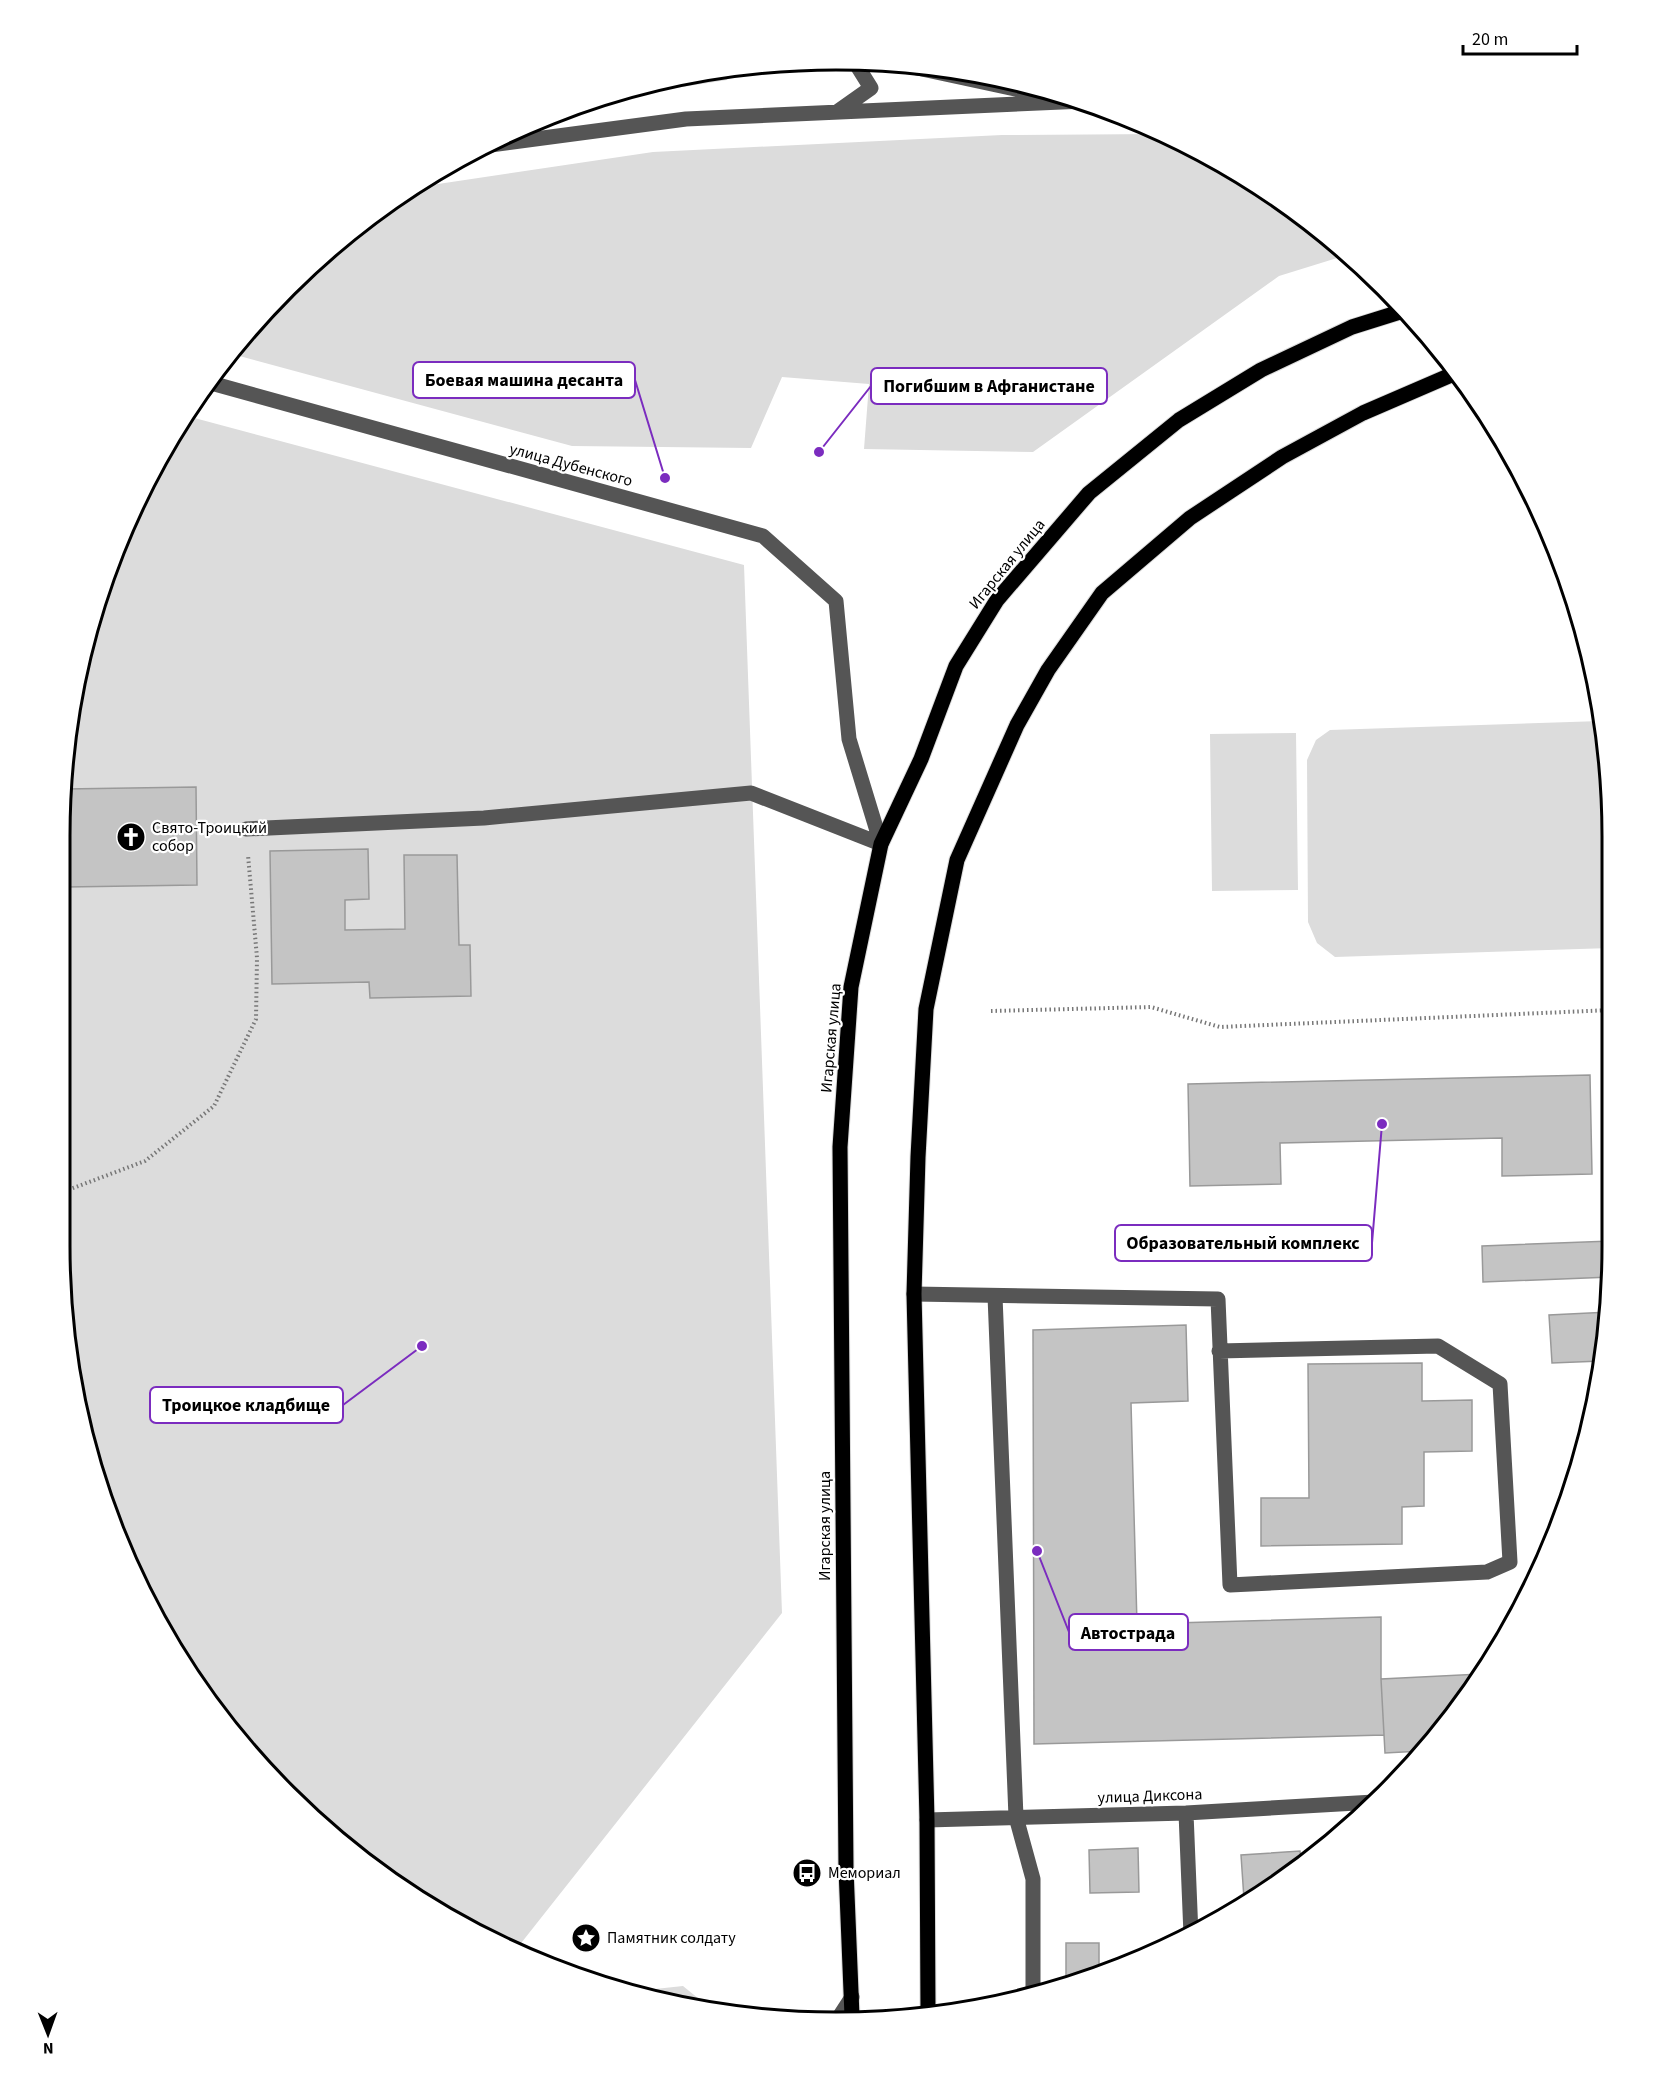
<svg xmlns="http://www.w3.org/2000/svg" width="1673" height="2082" font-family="'Source Sans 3',sans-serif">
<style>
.green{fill:#dcdcdc}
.building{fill:#c4c4c4;stroke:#999;stroke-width:1.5}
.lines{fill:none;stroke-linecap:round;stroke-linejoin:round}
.major-casing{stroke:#dbdbdb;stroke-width:17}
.path{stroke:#777;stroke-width:4;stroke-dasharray:1.5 3;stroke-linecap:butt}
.minor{stroke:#555;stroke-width:15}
.major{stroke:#000;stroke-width:15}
.labels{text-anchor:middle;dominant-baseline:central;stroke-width:4.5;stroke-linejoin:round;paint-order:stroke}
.street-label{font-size:16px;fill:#000;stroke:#fff}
.poi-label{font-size:16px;fill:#000;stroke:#fff;text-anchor:start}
.rim{fill:none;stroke:#000;stroke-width:3}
.leader{fill:none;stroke:#7b2cbf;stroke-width:2}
.callout-dot{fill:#7b2cbf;stroke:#fff;stroke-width:2}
.callout{fill:#fff;stroke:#7b2cbf;stroke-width:2}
.callout-label{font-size:18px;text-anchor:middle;font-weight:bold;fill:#000}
</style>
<rect width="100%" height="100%" fill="#fff"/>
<path class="green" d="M 729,71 L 727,80 L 599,100 L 635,87 Z
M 1160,134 L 1224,164 L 1350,254 L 1279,276 L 1033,452 L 864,449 L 869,384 L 782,377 L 751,448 L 572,446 L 232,354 L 253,324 L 364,220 L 418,187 L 653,152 L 1002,135 Z
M 187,416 L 744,565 L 782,1613 L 518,1947 L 448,1918 L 287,1794 L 164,1633 L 86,1446 L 60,1245 L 62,785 L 75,685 L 119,540 L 164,448 Z
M 1601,721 L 1611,786 L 1611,948 L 1335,957 L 1317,943 L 1308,922 L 1307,760 L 1316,740 L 1330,730 Z
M 1296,733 L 1298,890 L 1212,891 L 1210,734 Z
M 683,1986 L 710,2008 L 649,1998 L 655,1989 Z"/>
<path class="building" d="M 196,787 L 197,885 L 66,887 L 65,789 Z
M 368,849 L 369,899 L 345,900 L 345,930 L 405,929 L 404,855 L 457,855 L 459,945 L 470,945 L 471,996 L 370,998 L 369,982 L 272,984 L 270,851 Z
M 1590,1075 L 1592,1174 L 1502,1176 L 1502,1138 L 1280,1143 L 1281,1184 L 1190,1186 L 1188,1084 Z
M 1611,1241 L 1611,1277 L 1483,1282 L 1482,1246 Z
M 1609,1312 L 1601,1361 L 1552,1363 L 1549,1315 Z
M 1186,1325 L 1188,1401 L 1131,1403 L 1137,1624 L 1381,1617 L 1381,1679 L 1384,1735 L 1034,1744 L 1033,1330 Z
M 1422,1363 L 1422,1401 L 1472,1400 L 1472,1451 L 1424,1452 L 1424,1506 L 1402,1507 L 1402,1544 L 1261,1546 L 1261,1498 L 1309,1498 L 1308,1364 Z
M 1480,1674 L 1452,1718 L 1422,1751 L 1385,1753 L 1381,1679 Z
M 1138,1848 L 1139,1892 L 1090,1893 L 1089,1850 Z
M 1300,1851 L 1301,1861 L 1244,1899 L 1241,1855 Z
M 1066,1943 L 1099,1943 L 1099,1969 L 1066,1981 Z"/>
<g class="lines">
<g class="major-casing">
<path id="major" d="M 928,2011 L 927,1820 L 914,1294 L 918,1157 L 926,1009 L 957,860 L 1017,725 L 1048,670 L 1102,593 L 1190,518 L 1282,457 L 1363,413 L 1458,372
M 852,2016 L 846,1869 L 840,1147 L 851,987 L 881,844 L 921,759 L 956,666 L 997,600 L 1089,493 L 1179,420 L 1261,370 L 1352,327 L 1403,311"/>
</g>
<path class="path" d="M 991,1011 L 1151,1007 L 1220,1027 L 1611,1010
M 60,1193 L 145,1161 L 214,1106 L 256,1019 L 257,958 L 248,855"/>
<path class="minor" d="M 908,66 L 1048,96
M 837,112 L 871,88 L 856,64
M 483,146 L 686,119 L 1085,101
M 211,383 L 763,536 L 836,601 L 849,739 L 881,844
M 246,829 L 484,818 L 751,793 L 881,844
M 914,1294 L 1218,1299 L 1230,1585 L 1487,1572 L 1510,1562 L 1500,1384 L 1438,1346 L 1219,1351
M 995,1296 L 1016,1817 L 1033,1879 L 1033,1992
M 1186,1813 L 1191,1935
M 927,1820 L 1186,1813 L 1374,1802
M 839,2017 L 852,1997"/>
<use href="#major" class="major"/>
</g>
<defs>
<g id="church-disc" transform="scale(1.5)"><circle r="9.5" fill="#000" stroke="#fff"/><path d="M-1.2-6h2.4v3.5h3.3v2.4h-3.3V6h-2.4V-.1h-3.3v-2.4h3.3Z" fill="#fff"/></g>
<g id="bus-disc" transform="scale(1.5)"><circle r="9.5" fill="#000" stroke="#fff"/><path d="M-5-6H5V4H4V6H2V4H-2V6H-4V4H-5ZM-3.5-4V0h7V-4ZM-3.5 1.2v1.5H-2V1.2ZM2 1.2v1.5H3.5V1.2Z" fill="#fff"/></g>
<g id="sight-disc" transform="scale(1.5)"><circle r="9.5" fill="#000" stroke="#fff"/><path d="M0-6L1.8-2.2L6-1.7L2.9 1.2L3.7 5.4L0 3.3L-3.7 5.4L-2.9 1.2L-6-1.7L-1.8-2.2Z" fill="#fff"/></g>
</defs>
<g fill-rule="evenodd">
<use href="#church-disc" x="131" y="837"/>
<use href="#bus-disc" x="807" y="1873"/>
<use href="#sight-disc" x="586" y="1938"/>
</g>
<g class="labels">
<g class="street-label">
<text transform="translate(571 465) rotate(15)">улица Дубенского</text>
<text transform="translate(1007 564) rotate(-51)">Игарская улица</text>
<text transform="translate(831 1038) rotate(-85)">Игарская улица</text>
<text transform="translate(825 1526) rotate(-90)">Игарская улица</text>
<text transform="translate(1150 1796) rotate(-2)">улица Диксона</text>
</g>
<g class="poi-label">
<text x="152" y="828">Свято-Троицкий<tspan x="152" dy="18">собор</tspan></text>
<text x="828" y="1873">Мемориал</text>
<text x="607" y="1938">Памятник солдату</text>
</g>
</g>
<path d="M0 0H1673V2082H0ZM836 70H836A766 766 0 0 1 1602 836V1246A766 766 0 0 1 836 2012H836A766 766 0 0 1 70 1246V836A766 766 0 0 1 836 70Z" fill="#fff" fill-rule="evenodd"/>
<path class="rim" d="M836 70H836A766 766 0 0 1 1602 836V1246A766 766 0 0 1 836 2012H836A766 766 0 0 1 70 1246V836A766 766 0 0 1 836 70Z"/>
<path class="leader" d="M665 478L635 380M819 452L871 386M1382 1124L1372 1243M422 1346L343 1405M1037 1551L1069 1632"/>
<g class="callout-dot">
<circle cx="665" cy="478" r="6"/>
<circle cx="819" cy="452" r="6"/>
<circle cx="1382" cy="1124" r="6"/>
<circle cx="422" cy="1346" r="6"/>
<circle cx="1037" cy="1551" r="6"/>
</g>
<g class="callout">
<rect x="413" y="362" width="222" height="36" rx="6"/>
<rect x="871" y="368" width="236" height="36" rx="6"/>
<rect x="1115" y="1225" width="257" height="36" rx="6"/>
<rect x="150" y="1387" width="193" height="36" rx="6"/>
<rect x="1069" y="1614" width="119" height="36" rx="6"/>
</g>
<g class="callout-label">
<text x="524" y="386">Боевая машина десанта</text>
<text x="989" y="392">Погибшим в Афганистане</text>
<text x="1243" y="1249">Образовательный комплекс</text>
<text x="246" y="1411">Троицкое кладбище</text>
<text x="1128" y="1639">Автострада</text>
</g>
<g transform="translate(48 2034) rotate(179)" stroke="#ffffff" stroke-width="4.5" paint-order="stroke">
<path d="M0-4.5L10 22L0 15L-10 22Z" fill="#000000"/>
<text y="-9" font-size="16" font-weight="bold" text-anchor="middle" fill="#000000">N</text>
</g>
<path d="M1463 45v9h114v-9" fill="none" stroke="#000000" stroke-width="3"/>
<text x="1472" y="45" font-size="18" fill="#000000" stroke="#ffffff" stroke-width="4.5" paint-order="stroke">20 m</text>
</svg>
